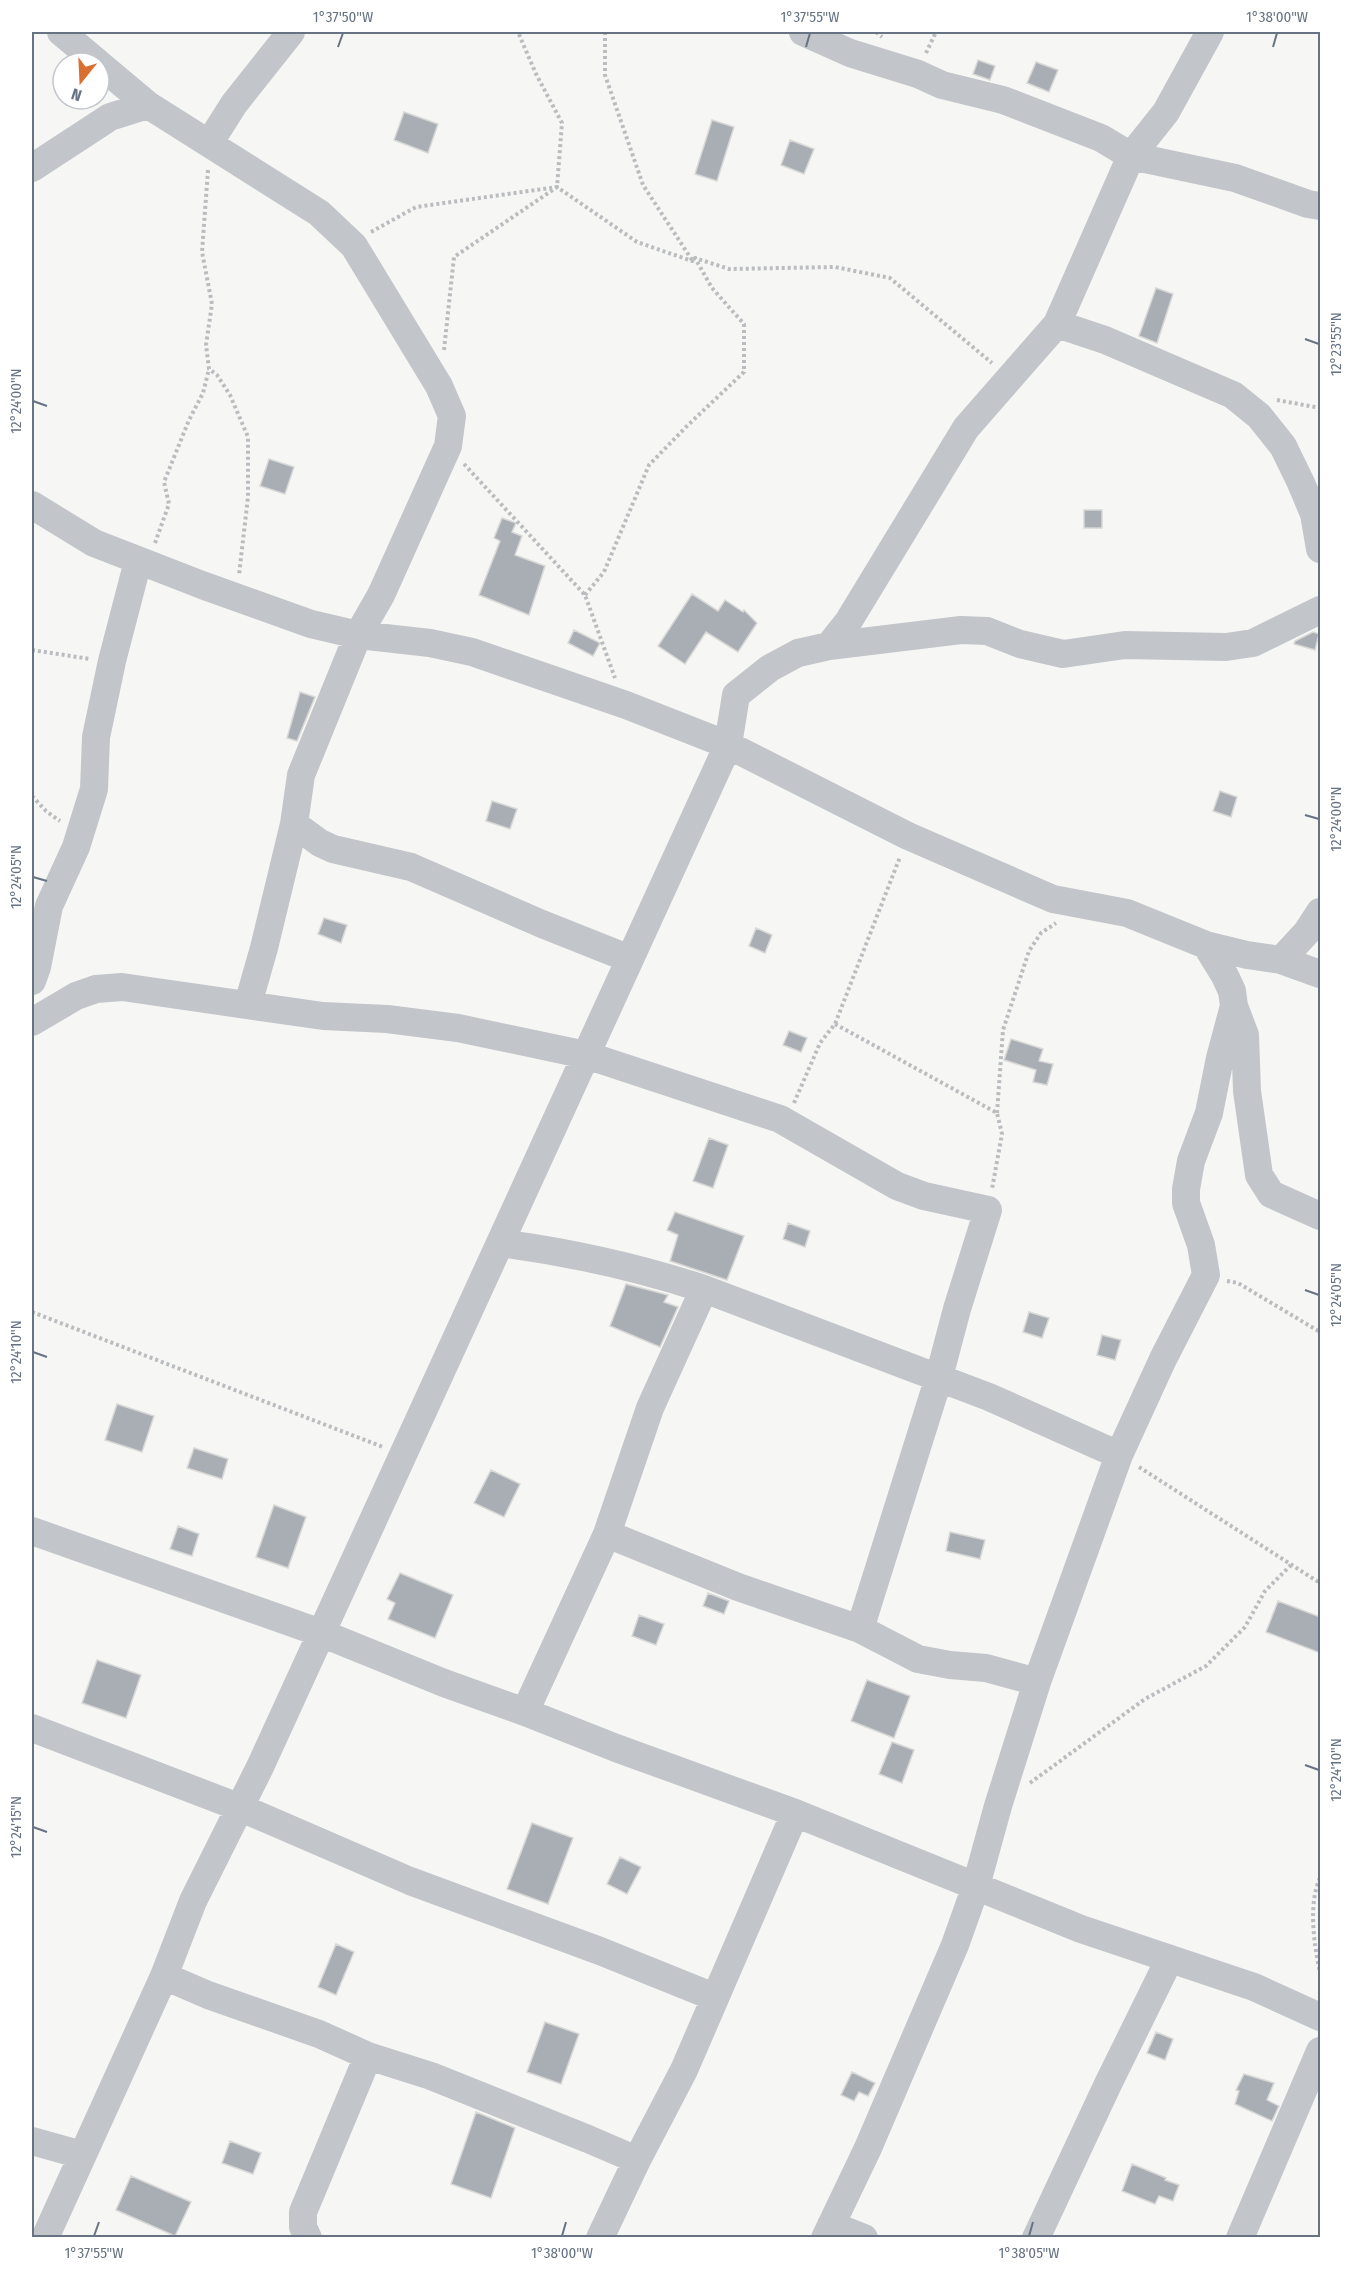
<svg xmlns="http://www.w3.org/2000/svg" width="1352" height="2269" font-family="'Fira Sans Condensed',sans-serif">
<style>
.building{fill:#a9aeb5;stroke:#d8d8d6;stroke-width:1.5}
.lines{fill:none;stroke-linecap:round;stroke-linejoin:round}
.path{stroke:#babcbf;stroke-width:4;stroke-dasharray:3 3;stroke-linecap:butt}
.minor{stroke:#c2c5c9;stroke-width:28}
.ticks{fill:none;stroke:#677383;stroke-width:2}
.neatline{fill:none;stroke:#677383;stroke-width:2}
.ticks-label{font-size:15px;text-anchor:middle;fill:#677383}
</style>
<rect width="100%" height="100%" fill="#f6f7f4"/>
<path class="building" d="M 978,60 L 995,66 L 990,80 L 973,74 Z
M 1036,62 L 1058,70 L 1049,92 L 1027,83 Z
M 404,112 L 438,124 L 428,153 L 394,140 Z
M 712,120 L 734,127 L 717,181 L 695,174 Z
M 790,140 L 814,149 L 804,174 L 781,165 Z
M 1156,288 L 1173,294 L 1157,343 L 1139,336 Z
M 269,459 L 294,467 L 285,494 L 260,486 Z
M 1084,510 L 1102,510 L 1102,528 L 1084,528 Z
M 502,518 L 516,523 L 512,532 L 522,536 L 515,555 L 545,566 L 529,615 L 479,595 L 500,541 L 494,538 Z
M 692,594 L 718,611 L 725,600 L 743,612 L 744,610 L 757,623 L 738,652 L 706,632 L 685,664 L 658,646 Z
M 574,630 L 600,643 L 593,656 L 568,643 Z
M 1313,632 L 1319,634 L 1315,650 L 1294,644 L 1295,641 Z
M 300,692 L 315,697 L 297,741 L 287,738 Z
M 1220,791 L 1237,797 L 1231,817 L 1213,811 Z
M 492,801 L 517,809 L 510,829 L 486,821 Z
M 324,918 L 347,925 L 341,943 L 318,934 Z
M 756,928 L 772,935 L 765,953 L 749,946 Z
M 789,1031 L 807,1038 L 801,1052 L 783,1045 Z
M 1011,1039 L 1043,1049 L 1039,1061 L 1053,1064 L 1047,1085 L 1033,1082 L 1036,1070 L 1004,1060 Z
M 709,1138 L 728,1145 L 713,1188 L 693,1181 Z
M 675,1212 L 744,1236 L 727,1280 L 670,1261 L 678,1235 L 667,1230 Z
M 788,1223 L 810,1231 L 805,1247 L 783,1239 Z
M 626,1284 L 668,1295 L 664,1302 L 678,1307 L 660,1347 L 610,1326 Z
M 1029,1312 L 1049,1318 L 1042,1338 L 1023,1332 Z
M 1102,1335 L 1121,1340 L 1115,1360 L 1097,1355 Z
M 117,1404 L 154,1416 L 142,1452 L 105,1440 Z
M 194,1448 L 228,1459 L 222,1479 L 187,1468 Z
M 491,1470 L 520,1484 L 504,1517 L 474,1503 Z
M 274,1505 L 306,1517 L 288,1568 L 256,1557 Z
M 178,1526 L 199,1534 L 192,1556 L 170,1549 Z
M 950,1532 L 985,1540 L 980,1559 L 946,1551 Z
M 400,1573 L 453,1595 L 435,1638 L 388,1619 L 395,1603 L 387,1599 Z
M 708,1593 L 729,1601 L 724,1614 L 703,1606 Z
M 1278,1601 L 1320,1617 L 1320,1653 L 1266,1632 Z
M 639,1615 L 664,1624 L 656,1645 L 632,1636 Z
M 97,1660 L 141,1675 L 126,1718 L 82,1703 Z
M 867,1680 L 910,1696 L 894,1738 L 851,1721 Z
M 892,1742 L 914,1750 L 902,1783 L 879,1774 Z
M 532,1823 L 573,1838 L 548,1904 L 507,1889 Z
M 620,1857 L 641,1867 L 627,1894 L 607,1884 Z
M 336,1944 L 354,1952 L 336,1995 L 318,1987 Z
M 545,2022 L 579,2034 L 561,2084 L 527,2072 Z
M 1156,2032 L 1173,2039 L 1165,2060 L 1147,2053 Z
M 852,2072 L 875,2083 L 868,2096 L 859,2092 L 854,2101 L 841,2095 Z
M 1244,2074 L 1274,2083 L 1267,2100 L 1279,2106 L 1272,2121 L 1235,2104 L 1239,2091 L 1236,2090 Z
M 476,2112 L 515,2128 L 491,2198 L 451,2184 Z
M 230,2141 L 261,2153 L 253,2174 L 222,2163 Z
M 1132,2164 L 1166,2178 L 1165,2180 L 1179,2185 L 1173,2201 L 1159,2196 L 1155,2204 L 1122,2191 Z
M 131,2176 L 191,2202 L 175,2236 L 116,2210 Z"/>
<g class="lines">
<path class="path" d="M 605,32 L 605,75 L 643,185 L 692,260
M 876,32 L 882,37
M 926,53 L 936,32
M 208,170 L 202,252 L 212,304 L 206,345 L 209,369 L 217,375 L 230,395 L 248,437 L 248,497 L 239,575
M 371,232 L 416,207 L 557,187 L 637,242 L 692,261 L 695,258
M 444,350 L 454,257 L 557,187 L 562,123 L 536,74 L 518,32
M 1277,400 L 1320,408
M 464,464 L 585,595 L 615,678
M 155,543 L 169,504 L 164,482 L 189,420 L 203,393 L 209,369
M 585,595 L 604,572 L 649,465 L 687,426 L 744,372 L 744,324 L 712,288 L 695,258 L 729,269 L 835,267 L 890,278 L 992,363
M 32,650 L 90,659
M 32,796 L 46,811 L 60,821
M 835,1024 L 997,1113 L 1002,1134 L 992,1189
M 794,1103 L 820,1043 L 835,1024 L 900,857
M 997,1113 L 1003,1030 L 1029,951 L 1041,933 L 1056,923
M 1227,1281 L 1238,1283 L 1320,1332
M 32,1312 L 383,1447
M 1139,1467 L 1320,1583
M 1030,1783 L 1145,1699 L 1206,1666 L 1245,1627 L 1265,1591 L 1291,1565
M 1320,1878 C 1308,1903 1314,1946 1320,1972"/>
<path class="minor" d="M 61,32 L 98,63
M 803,32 L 850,53 L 918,74 L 942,85 L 1003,100 L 1101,138 L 1131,156 L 1235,178 L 1308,204 L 1320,206
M 99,64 L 148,105 L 319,213 L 354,246 L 439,386 L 452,416 L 448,446 L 381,595 L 358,635 L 301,775 L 294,824 L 264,948 L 248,1004
M 210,142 L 234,104 L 291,32
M 32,168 L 110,117 L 148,105
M 1057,324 L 1105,340 L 1233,395 L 1259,416 L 1283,446 L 1301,483 L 1314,514 L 1320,549
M 32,505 L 94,543 L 202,585 L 311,624 L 358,635 L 430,643 L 472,652 L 626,705 L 728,745 L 908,836 L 1053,899 L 1127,913 L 1206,945 L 1247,955 L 1281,960 L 1320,974
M 829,646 L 961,630 L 987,631 L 1020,644 L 1063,654 L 1125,645 L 1226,647 L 1253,643 L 1320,610
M 294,824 L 320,843 L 333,849 L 411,867 L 542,924 L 630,959
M 1281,960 L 1307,932 L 1320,912
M 32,981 L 37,967 L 49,906 L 76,847 L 94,789 L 96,737 L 112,661 L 138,561
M 1234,1006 L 1245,1035 L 1247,1091 L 1259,1175 L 1271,1194 L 1320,1216
M 32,1022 L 76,996 L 96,989 L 122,987 L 323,1016 L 387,1019 L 458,1028 L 586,1055 L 780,1119 L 897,1186 L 924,1196 L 988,1210 L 957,1309 L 939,1377 L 860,1629
M 500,1243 C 569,1252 637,1267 704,1289 L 989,1397 L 1119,1455
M 32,1531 L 321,1633 L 444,1683 L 525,1712 L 616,1748 L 795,1813 L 1081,1929 L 1254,1987 L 1320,2017
M 607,1534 L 738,1587 L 860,1629 L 918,1659 L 950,1665 L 986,1668 L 1037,1682
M 525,1712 L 607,1534 L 650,1408 L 704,1289
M 32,1728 L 241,1808 L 410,1881 L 600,1951 L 714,1997
M 164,1976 L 208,1995 L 319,2034 L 368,2056 L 431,2076 L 588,2139 L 637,2160
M 32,2141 L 82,2155
M 831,2225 L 864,2238
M 45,2238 L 164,1976 L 193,1901 L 260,1767 L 728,745 L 736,695 L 770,668 L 798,653 L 829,646 L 848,622 L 966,428 L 1057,324 L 1131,156 L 1166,112 L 1210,32
M 308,2238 L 303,2227 L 303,2212 L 368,2056
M 600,2238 L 637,2160 L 684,2070 L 795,1813
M 825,2238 L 868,2148 L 955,1945 L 976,1886 L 998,1806 L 1037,1682 L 1119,1455 L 1163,1359 L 1206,1275 L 1201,1245 L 1186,1203 L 1186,1189 L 1191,1161 L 1209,1113 L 1220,1058 L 1234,1006 L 1232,991 L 1225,976 L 1206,945
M 1036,2238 L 1108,2084 L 1169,1960
M 1240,2238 L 1320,2051"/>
</g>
<path class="ticks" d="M 338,47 L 343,33M 806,47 L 810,33M 1273,47 L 1277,33M 1305,339 L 1319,344M 33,401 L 47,406M 1305,815 L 1319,819M 33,877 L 47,881M 1305,1290 L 1319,1295M 33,1352 L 47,1357M 1305,1765 L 1319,1770M 33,1827 L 47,1832M 94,2236 L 99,2222M 562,2236 L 566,2222M 1029,2236 L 1033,2222"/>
<rect width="1352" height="2269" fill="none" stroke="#ffffff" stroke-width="66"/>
<g transform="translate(81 81) rotate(198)"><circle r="28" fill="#ffffff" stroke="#c2c7cd" stroke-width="1.5"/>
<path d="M0-4.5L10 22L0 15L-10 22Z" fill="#d97032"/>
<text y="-9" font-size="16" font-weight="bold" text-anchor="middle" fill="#677383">N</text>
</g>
<rect x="33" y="33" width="1286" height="2203" class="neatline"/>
<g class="ticks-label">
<text x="343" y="22">1°37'50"W</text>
<text x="810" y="22">1°37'55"W</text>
<text x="1277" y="22">1°38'00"W</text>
<text transform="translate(1336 344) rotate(-90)" y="5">12°23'55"N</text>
<text transform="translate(16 401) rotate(-90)" y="5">12°24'00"N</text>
<text transform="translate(1336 819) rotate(-90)" y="5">12°24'00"N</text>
<text transform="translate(16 877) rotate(-90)" y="5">12°24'05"N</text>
<text transform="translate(1336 1295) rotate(-90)" y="5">12°24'05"N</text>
<text transform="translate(16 1352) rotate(-90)" y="5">12°24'10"N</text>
<text transform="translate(1336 1770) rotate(-90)" y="5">12°24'10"N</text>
<text transform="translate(16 1827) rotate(-90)" y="5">12°24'15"N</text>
<text x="94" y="2258">1°37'55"W</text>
<text x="562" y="2258">1°38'00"W</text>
<text x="1029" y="2258">1°38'05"W</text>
</g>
</svg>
